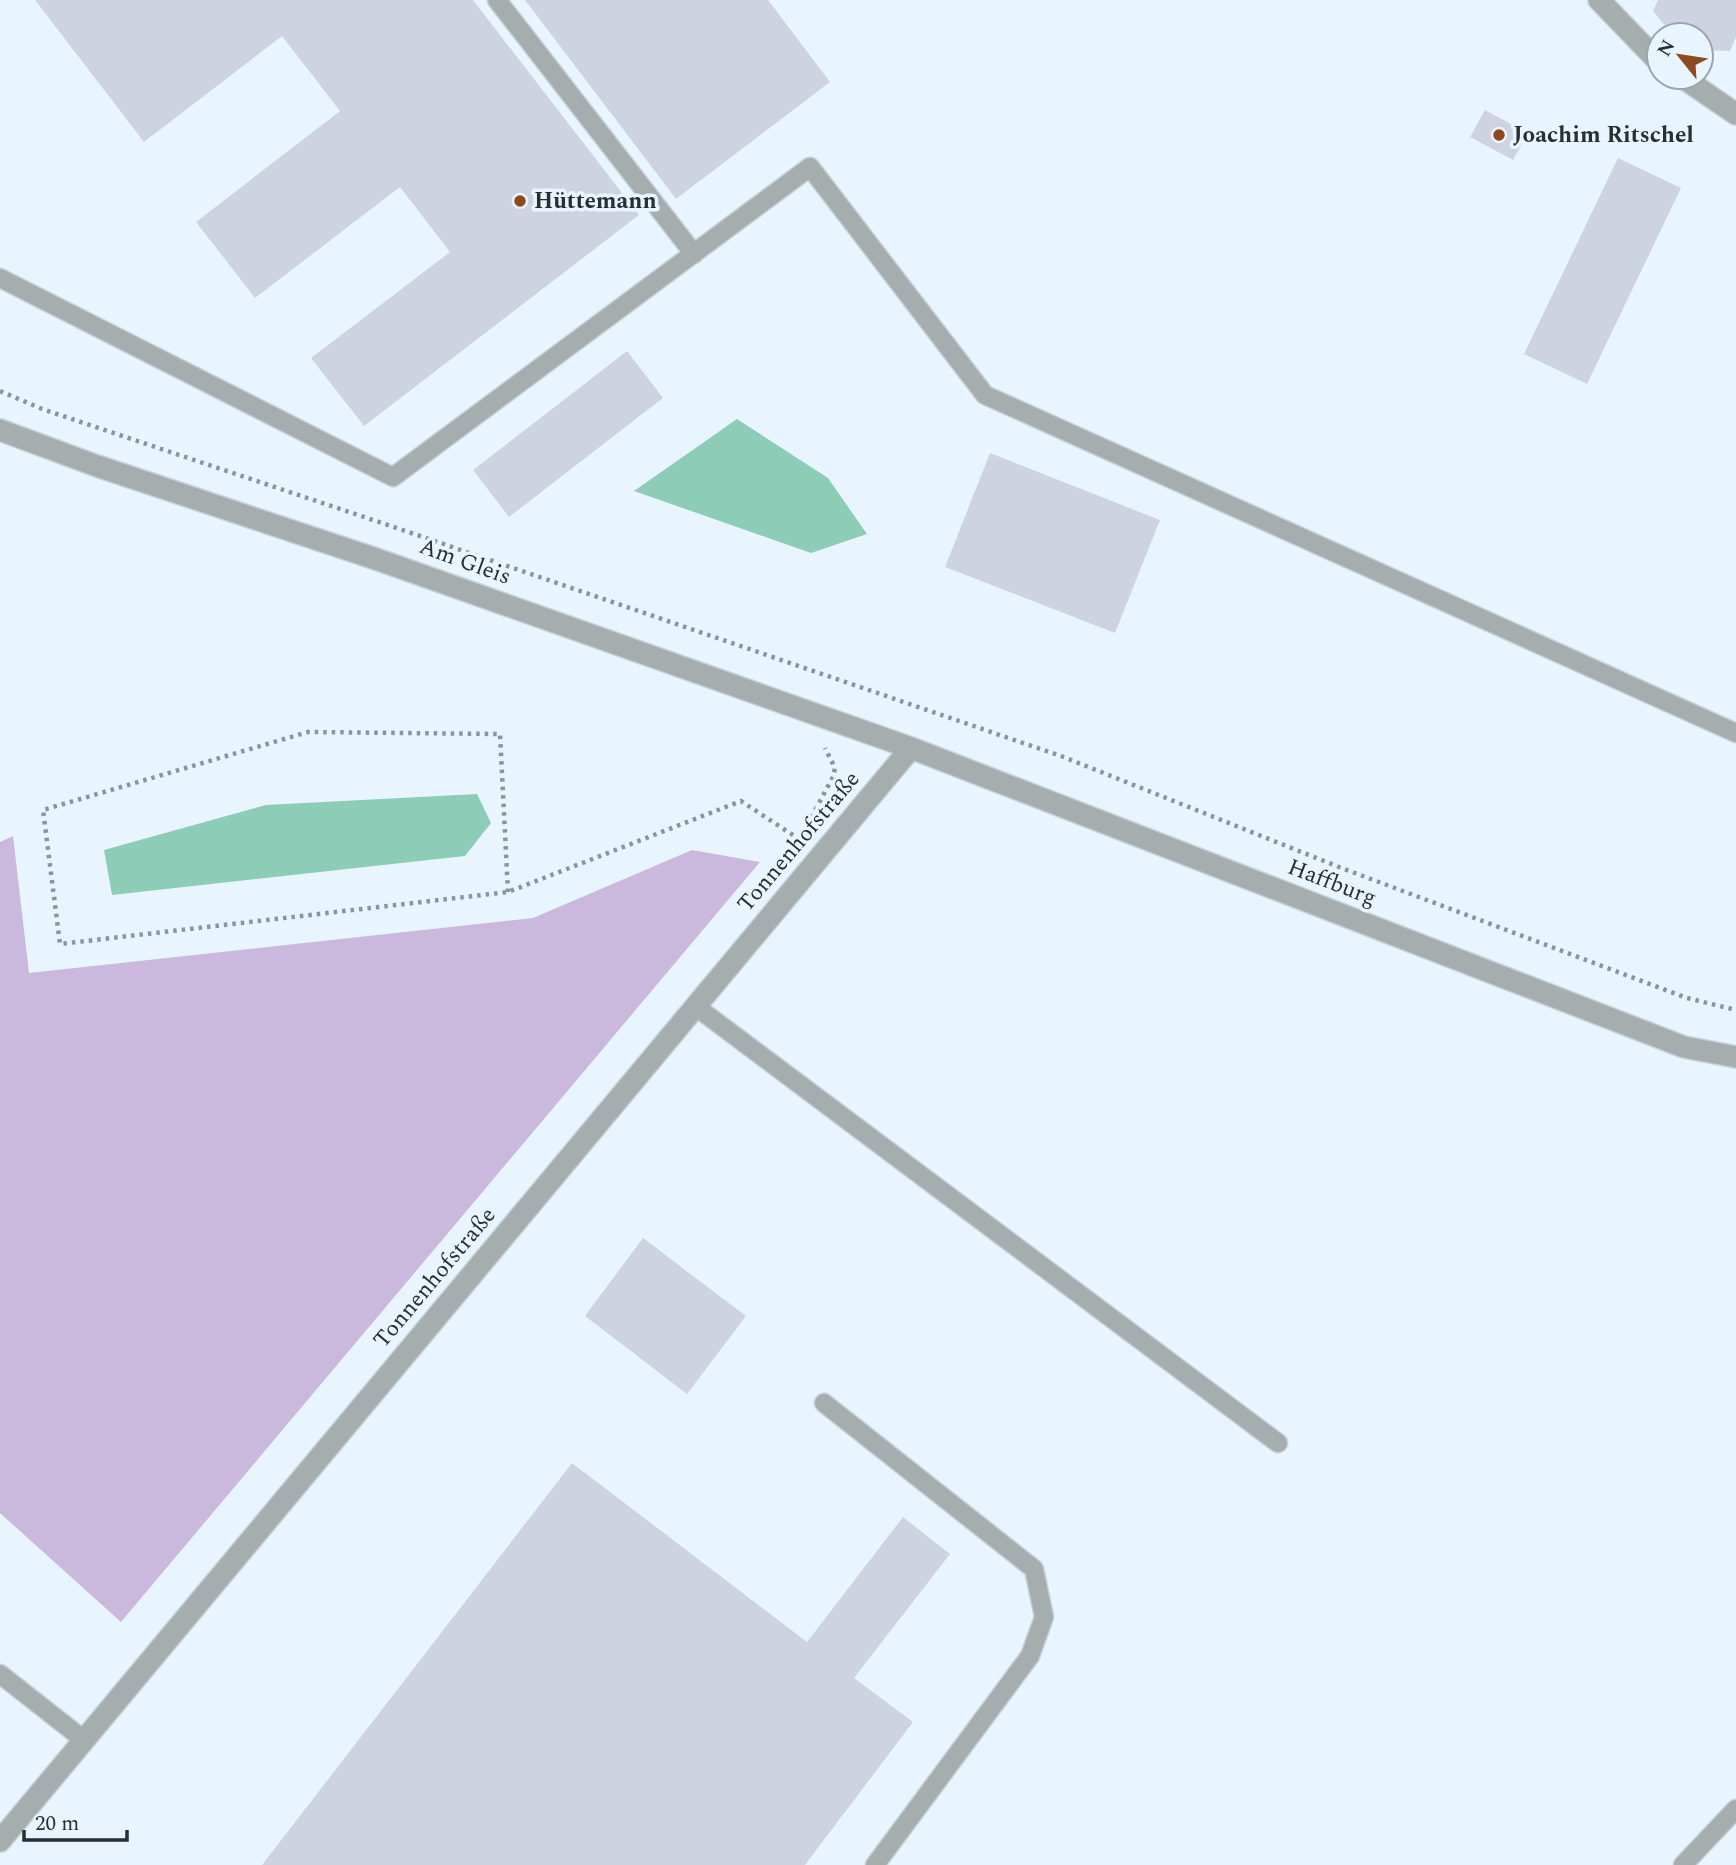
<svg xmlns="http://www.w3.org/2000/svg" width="1736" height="1865" font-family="Spectral,serif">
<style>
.green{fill:#cab8dd}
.water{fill:#8dccb7}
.building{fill:#ced3e2}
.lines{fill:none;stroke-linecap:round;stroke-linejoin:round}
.lane-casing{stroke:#c6d1d9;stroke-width:21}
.street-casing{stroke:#c6d1d9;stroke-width:24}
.path{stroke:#8a949a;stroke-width:4.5;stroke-dasharray:3.5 5;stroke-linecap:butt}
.lane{stroke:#a5adae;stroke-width:18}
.street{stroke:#a5adae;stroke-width:21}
.poi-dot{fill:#8e4a1f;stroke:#e9f5fe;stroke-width:2.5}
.labels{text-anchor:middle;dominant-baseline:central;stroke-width:7;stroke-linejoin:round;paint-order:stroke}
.poi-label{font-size:23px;font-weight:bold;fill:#282e32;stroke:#e9f5fe;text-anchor:start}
.street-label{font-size:23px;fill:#282e32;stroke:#e9f5fe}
</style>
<rect width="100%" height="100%" fill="#e9f5fe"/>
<path class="green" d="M 13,836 L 29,973 L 533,918 L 692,850 L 760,862 L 121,1622 L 0,1513 L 0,842 Z"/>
<path class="water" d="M 737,419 L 828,478 L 867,534 L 811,553 L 634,491 Z
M 477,794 L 491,823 L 465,856 L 112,895 L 104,850 L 266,805 Z"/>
<path class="building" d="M 35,0 L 473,0 L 639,215 L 364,426 L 311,358 L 450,252 L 400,187 L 255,298 L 196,222 L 340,111 L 282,36 L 144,142 Z
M 525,0 L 768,0 L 830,82 L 676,199 Z
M 1658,0 L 1736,0 L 1736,37 L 1730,51 L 1701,50 L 1701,35 L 1673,35 L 1653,11 Z
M 1485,110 L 1528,133 L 1513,160 L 1470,137 Z
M 1618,158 L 1681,188 L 1587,384 L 1524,354 Z
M 627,351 L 663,398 L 509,517 L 473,470 Z
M 990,453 L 1160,520 L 1115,633 L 945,567 Z
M 643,1238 L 746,1316 L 687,1394 L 585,1316 Z
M 572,1463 L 807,1642 L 903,1517 L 950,1554 L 854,1678 L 913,1722 L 805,1865 L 262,1865 Z"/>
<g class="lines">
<g class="lane-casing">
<path id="lane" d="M 497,0 L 694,254
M 0,278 L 393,477 L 810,167 L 985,395 L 1736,733
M 695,1006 L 1278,1443
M 824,1403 L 1034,1569 L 1044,1617 L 1030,1656 L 875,1865
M 0,1674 L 84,1740
M 1683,1865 L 1736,1809"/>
</g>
<g class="street-casing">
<path id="street" d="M 1599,0 L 1659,62
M 1682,77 L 1736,114
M 0,430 L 97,466 L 376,559 L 911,748 L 1684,1047 L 1736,1057
M 0,1841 L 911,748"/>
</g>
<path class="path" d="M 0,391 L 42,409 L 385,524 L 1061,756 L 1339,867 L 1687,998 L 1736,1010
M 807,825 L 833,777 L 835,768 L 825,748
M 508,892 L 500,734 L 308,732 L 43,810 L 60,944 L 508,892 L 741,801 L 799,839"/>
<use href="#lane" class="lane"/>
<use href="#street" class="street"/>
</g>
<g class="poi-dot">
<circle cx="1499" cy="135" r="7"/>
<circle cx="520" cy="201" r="7"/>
</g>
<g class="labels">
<g class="poi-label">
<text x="1513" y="135">Joachim Ritschel</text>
<text x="534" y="201">Hüttemann</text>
</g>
<g class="street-label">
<text transform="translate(465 562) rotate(20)">Am Gleis</text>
<text transform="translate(799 842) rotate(-50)">Tonnenhofstraße</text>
<text transform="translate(1332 883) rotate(21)">Haffburg</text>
<text transform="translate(435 1278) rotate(-50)">Tonnenhofstraße</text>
</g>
</g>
<g transform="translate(1680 56) rotate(300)"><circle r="33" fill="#e9f5fe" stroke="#9ca5ac" stroke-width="2"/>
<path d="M0-5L12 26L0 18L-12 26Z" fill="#8e4a1f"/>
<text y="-10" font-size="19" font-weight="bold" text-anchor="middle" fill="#282e32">N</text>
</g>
<path d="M24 1830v10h103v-10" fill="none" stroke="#282e32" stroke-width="3.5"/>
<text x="35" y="1830" font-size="21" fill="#282e32" stroke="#e9f5fe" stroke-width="5" paint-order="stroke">20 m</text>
</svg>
